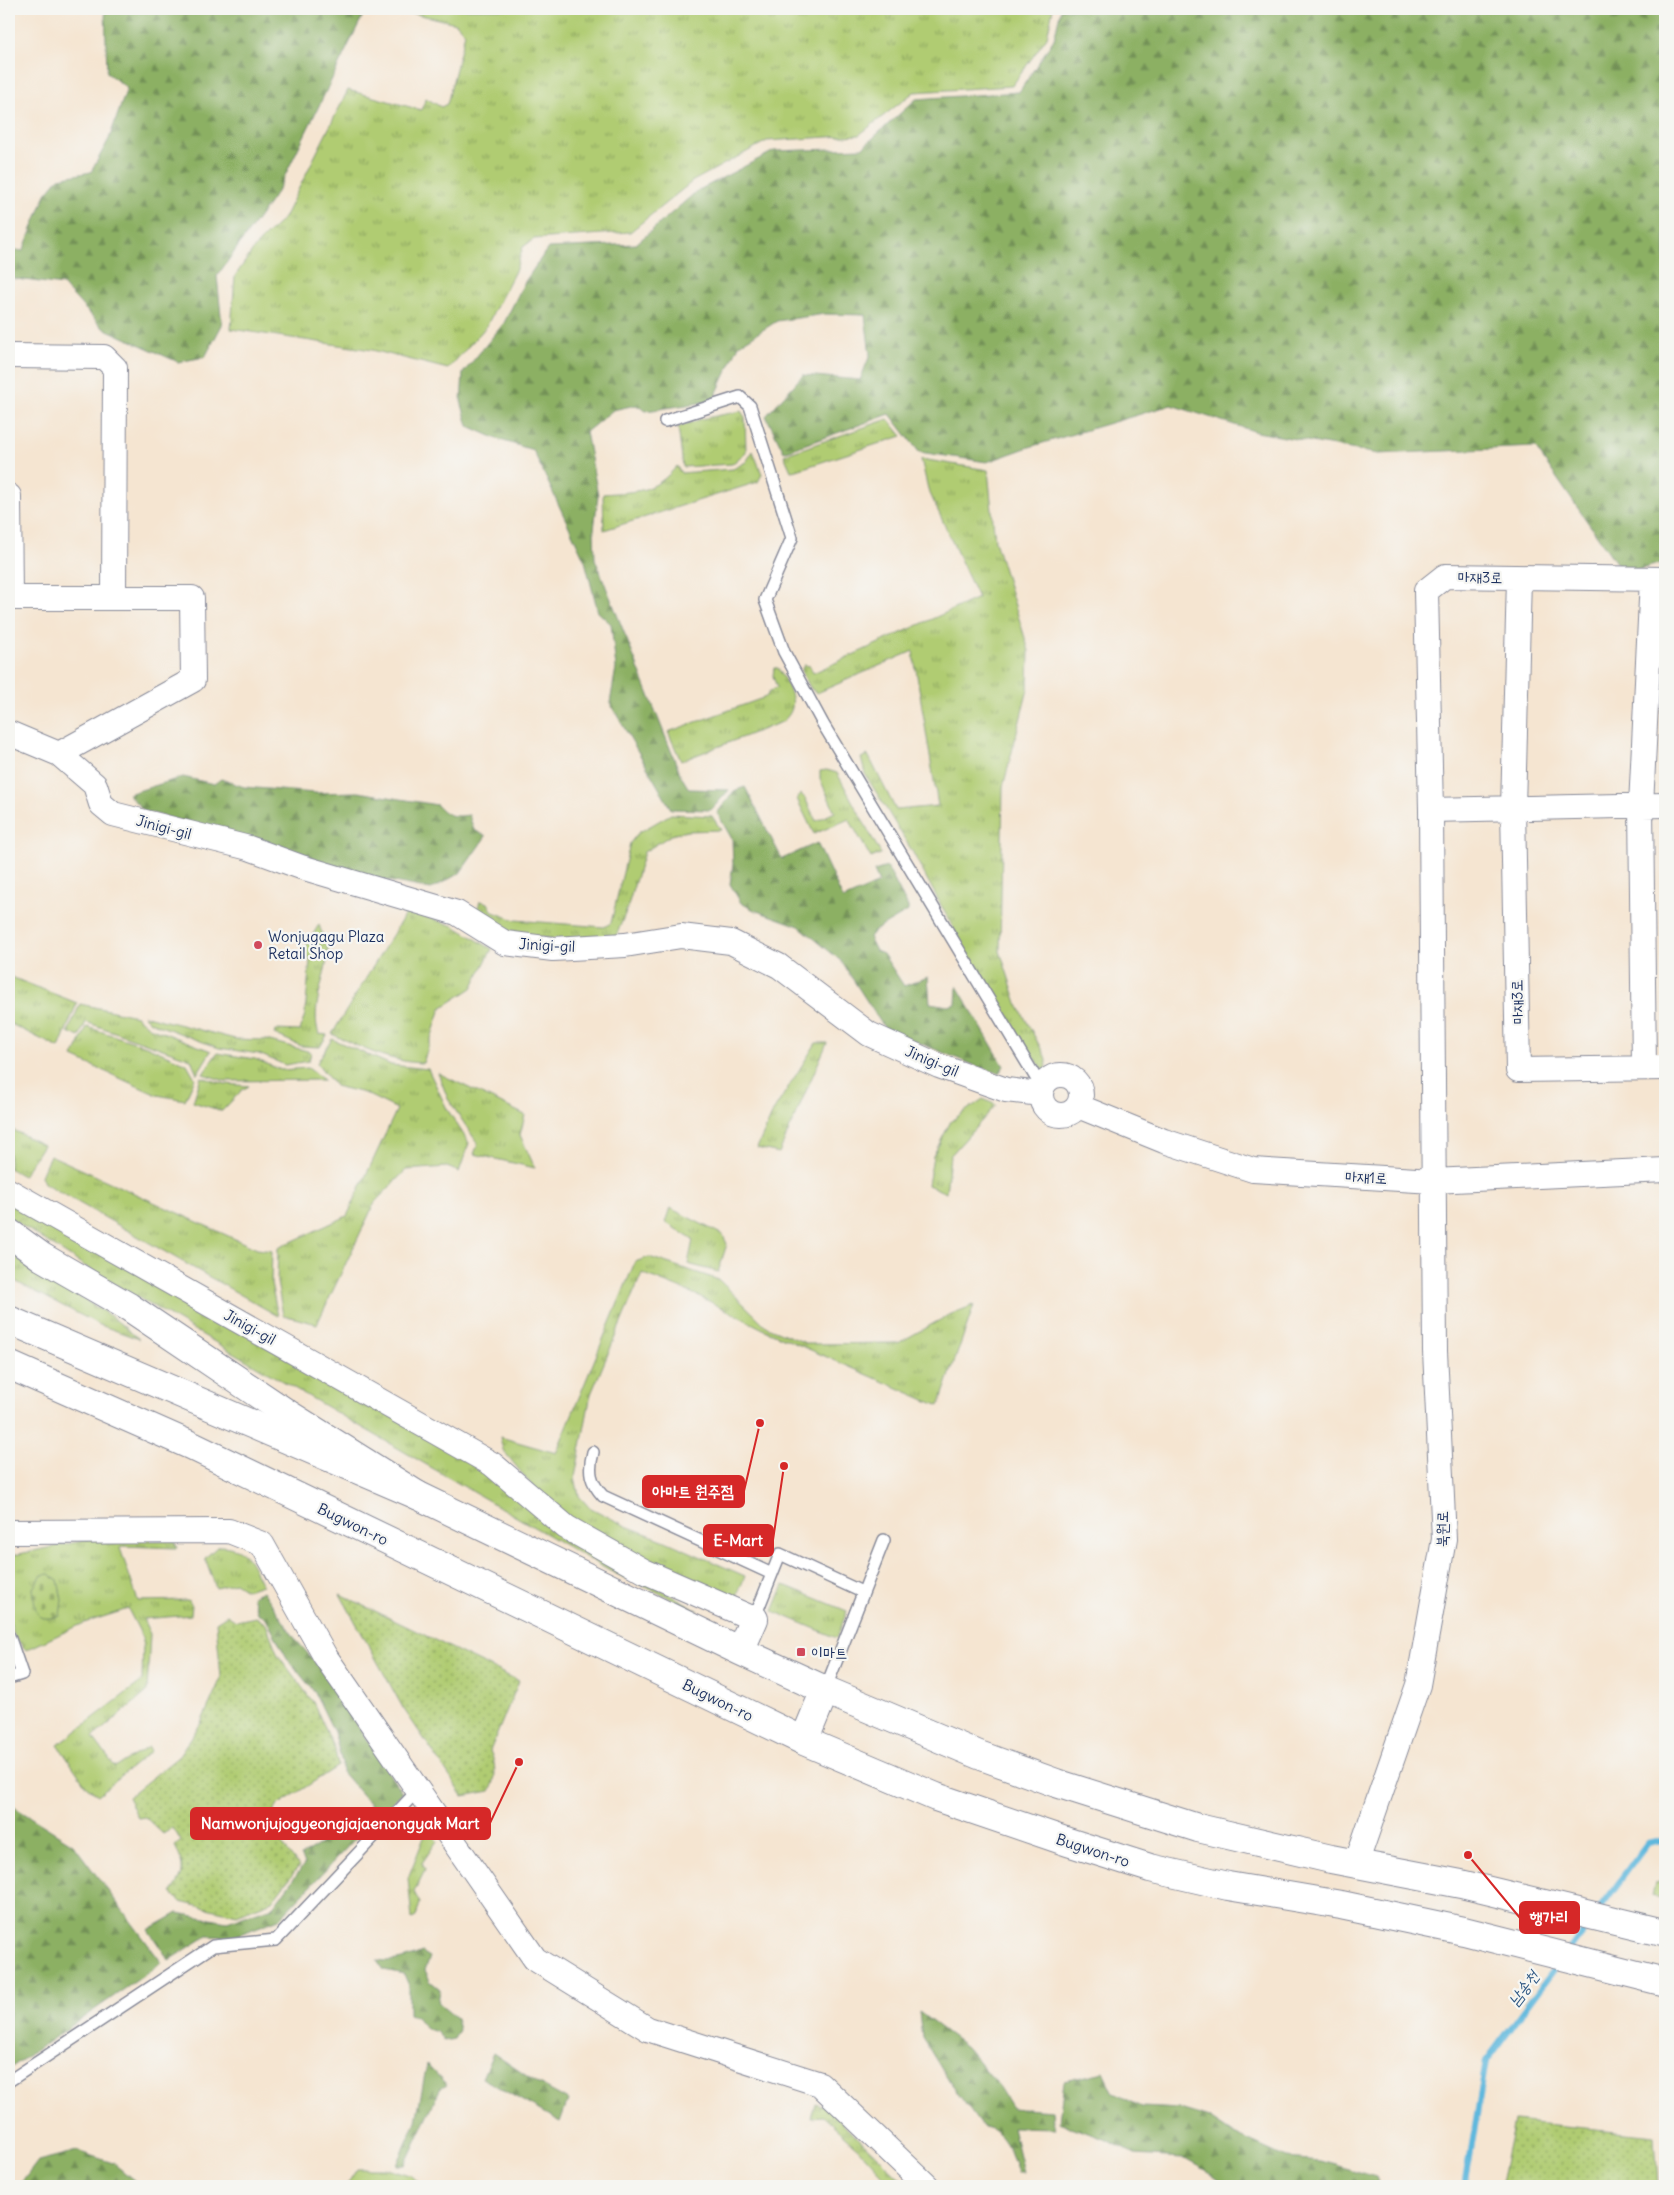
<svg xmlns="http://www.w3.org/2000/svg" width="1674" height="2195" font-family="Delius,'Poor Story',sans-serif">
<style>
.grass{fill:url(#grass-tufts);stroke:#667e68}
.forest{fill:url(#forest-firs);stroke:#547061}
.cemetery{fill:url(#cemetery-stones);stroke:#667e68}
.garden{fill:url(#garden-dots);stroke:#667e68}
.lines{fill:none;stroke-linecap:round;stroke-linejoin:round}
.stream{stroke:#5fb8dd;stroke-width:6}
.service-casing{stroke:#888a98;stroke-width:14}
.minor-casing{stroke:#888a98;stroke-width:26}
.tertiary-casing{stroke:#888a98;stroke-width:30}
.motorway-casing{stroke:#888a98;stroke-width:30}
.service{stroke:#fff;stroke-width:11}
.minor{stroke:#fff;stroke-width:24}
.tertiary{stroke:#fff;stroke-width:28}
.motorway{stroke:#fff;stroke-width:28}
.poi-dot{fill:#d1495b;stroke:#f6f6f2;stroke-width:2}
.labels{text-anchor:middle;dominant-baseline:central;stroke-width:4.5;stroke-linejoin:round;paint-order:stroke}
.street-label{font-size:15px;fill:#1b2f5e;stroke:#f6f6f2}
.poi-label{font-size:15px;fill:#1b2f5e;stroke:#f6f6f2;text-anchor:start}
.water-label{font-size:16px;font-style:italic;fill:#2f5884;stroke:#f6f6f2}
.leader{fill:none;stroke:#d62828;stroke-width:2}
.callout-dot{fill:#d62828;stroke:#f6f6f2;stroke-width:2}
.callout{fill:#d62828;stroke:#d62828;stroke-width:2}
.callout-label{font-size:16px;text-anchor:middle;font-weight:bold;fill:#fff}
</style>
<defs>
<pattern id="grass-tufts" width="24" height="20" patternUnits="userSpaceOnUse" patternTransform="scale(1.25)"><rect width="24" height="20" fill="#b0cc72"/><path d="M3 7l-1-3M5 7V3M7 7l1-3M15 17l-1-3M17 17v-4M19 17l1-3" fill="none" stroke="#8ea661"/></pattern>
<pattern id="forest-firs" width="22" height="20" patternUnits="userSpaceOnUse" patternTransform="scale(1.25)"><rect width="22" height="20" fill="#8cb064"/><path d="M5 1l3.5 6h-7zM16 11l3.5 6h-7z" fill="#729056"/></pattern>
<pattern id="cemetery-stones" width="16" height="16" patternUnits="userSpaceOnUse" patternTransform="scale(1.25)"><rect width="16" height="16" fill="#b0cc72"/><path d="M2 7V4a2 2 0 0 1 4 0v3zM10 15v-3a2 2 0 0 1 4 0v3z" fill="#8ea661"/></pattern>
<pattern id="garden-dots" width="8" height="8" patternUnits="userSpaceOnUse" patternTransform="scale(1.25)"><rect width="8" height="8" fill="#b0cc72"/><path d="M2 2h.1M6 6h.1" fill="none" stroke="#8ea661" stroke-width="1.8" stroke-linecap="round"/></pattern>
</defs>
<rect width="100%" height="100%" fill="#f6f6f2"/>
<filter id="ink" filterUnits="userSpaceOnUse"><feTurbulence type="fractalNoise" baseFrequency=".02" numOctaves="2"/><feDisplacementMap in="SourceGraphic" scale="10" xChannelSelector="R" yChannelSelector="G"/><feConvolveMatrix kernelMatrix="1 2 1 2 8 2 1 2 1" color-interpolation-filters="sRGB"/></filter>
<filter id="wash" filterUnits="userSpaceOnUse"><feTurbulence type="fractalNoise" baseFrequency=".0096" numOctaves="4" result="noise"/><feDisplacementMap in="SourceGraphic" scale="20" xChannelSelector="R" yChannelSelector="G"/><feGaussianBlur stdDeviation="1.12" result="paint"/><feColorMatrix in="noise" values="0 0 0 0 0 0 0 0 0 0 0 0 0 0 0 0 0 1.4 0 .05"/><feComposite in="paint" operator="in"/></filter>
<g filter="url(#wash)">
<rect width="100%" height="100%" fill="#f5e5d1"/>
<path class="grass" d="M 405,9 L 1053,9 L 1047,37 L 1012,86 L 914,92 L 859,135 L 767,141 L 693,181 L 630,232 L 534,239 L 523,247 L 516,269 L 486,327 L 448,369 L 372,350 L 231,329 L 235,276 L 258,243 L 284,218 L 348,90 L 421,110 L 426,98 L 441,107 L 447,104 L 465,33 L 456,23 L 407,12 Z
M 741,411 L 745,417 L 746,452 L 732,464 L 683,467 L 678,427 L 701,419 Z
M 888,419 L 902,436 L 797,470 L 791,471 L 784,455 Z
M 753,451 L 762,474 L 758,482 L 604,530 L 603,494 C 637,491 653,494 677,466 L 681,473 L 733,469 L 746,462 Z
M 921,459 L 988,470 L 995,541 L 1029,651 L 1028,689 L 1003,787 L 1000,951 L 1017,1003 L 1047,1060 L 1046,1074 L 996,1003 L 966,952 L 912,851 L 865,774 L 861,758 L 868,755 L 896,810 L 938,806 L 913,651 L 817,693 L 811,689 L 801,671 L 804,665 L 810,666 L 813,673 L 978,598 L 928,489 Z
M 774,668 L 778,668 C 788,687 803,705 782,722 L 681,761 L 668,732 L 766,697 L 770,691 L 777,688 L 773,676 Z
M 827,770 L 837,773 L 881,854 L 871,858 L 849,819 L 814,834 L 797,799 L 801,794 L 805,798 L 816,821 L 835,812 L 820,779 L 820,771 Z
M 671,814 L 712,816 L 721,830 L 687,831 L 671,835 L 644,852 L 627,909 L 616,936 L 599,943 L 518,935 L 482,919 L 477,911 L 480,901 L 488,903 L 493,912 L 515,920 L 604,927 L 611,923 L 630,843 L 638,833 Z
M 407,911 L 454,926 L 492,949 L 472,988 L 441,1008 L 423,1063 C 390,1062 361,1048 332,1034 Z
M 319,924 C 321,935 329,941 328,953 C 325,980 310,1009 319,1034 L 327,1035 L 320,1047 L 301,1046 L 274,1034 L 276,1030 L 300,1031 L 305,1014 L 310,960 L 301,956 Z
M 9,976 L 77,1003 L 59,1048 L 9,1023 Z
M 80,1004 L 136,1016 L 149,1027 L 211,1051 L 197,1074 L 191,1059 L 86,1022 L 79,1037 L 68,1032 Z
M 143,1015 L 235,1039 L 266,1040 L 311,1052 L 309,1061 L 285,1065 L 259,1054 L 219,1048 L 150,1022 Z
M 87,1027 L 146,1046 L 187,1064 L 195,1078 L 185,1100 L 157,1095 L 73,1057 Z
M 332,1039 L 391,1065 L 428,1069 L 447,1109 L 469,1143 L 459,1172 L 447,1167 L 406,1170 L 375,1202 L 317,1324 L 283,1315 L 277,1282 L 278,1248 L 347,1216 L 397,1109 L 364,1093 L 335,1086 L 317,1063 Z
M 816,1043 L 827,1043 L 779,1153 L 757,1148 L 774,1110 Z
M 217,1053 L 255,1059 L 281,1070 L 308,1068 L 324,1080 L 225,1081 L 203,1074 Z
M 438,1073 L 525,1115 L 520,1135 L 535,1168 L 474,1154 L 478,1144 L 448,1099 Z
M 201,1077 L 226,1084 L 249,1086 L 242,1090 L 222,1111 L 193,1102 Z
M 983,1099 L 996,1105 L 950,1156 L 946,1193 L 928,1185 L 933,1156 L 951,1121 Z
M 9,1128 L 43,1145 L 23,1176 L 9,1168 Z
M 50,1155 L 257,1249 L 272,1251 L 271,1283 L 278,1316 L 44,1183 L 41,1176 Z
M 9,1200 L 484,1467 L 613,1561 L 699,1611 L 608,1570 L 94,1272 L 9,1217 Z
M 670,1208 L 723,1235 L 727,1244 L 718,1272 L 688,1264 L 693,1240 L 665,1222 Z
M 9,1253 L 112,1317 L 139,1339 L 100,1325 L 9,1278 Z
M 649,1257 L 719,1280 L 767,1327 L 808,1344 L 898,1343 L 949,1315 L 974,1305 L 939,1406 L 765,1330 L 699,1296 L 642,1273 L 591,1394 L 575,1477 L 579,1496 L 589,1507 L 626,1526 L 663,1540 L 745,1576 L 735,1601 L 702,1589 L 568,1521 L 533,1487 L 503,1450 L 500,1437 L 556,1453 L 635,1262 Z
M 111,1535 L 173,1538 L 177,1548 L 123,1546 L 120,1548 L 138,1601 L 188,1600 L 192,1605 L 191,1615 L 143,1619 L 150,1634 L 147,1692 L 93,1737 L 115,1767 L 149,1747 L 151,1751 L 98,1795 L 87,1787 L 58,1745 L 142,1681 L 143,1638 L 128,1609 L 84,1623 L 26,1650 L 15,1638 L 9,1619 L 9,1556 Z
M 218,1546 C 247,1546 250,1562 262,1585 L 246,1590 L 235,1583 L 216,1588 L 205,1558 Z
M 784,1585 L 847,1611 L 837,1638 L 773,1611 Z
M 431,1833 L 437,1841 L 422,1863 L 425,1870 L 414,1892 L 420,1903 L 416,1917 L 412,1919 L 408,1878 L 425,1835 Z
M 1665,1879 L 1665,1899 L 1652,1896 L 1655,1882 Z
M 815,2103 L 825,2106 L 908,2186 L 893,2186 L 858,2148 L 822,2116 L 811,2117 Z
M 357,2169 L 391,2169 L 410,2175 L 422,2186 L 346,2186 Z"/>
<path class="forest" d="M 105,9 L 366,9 L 277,192 L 217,276 L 222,325 L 205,357 L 178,362 L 103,328 L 63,285 L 9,278 L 9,249 L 23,251 L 46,194 L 59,178 L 91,172 L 109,139 L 127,88 L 107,73 Z
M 1061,9 L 1665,9 L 1665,562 L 1624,574 L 1535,447 L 1378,454 L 1257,432 L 1171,405 L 1026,448 L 987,462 L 919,452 L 890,414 L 784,452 L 766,416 L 803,375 L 860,380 L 870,355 L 865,315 L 825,314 L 777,321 L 739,345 L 713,401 L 646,411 L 636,405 L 613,410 L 586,432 L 598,495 L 594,530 L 595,559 L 681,776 L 689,789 L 729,790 L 711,810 L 671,809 L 610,703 L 616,668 L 611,624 L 598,612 L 585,561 L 533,450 L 497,439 L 468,426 L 461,401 L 463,373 L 504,323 L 524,283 L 548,248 L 636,244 L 697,191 L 774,151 L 862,148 L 916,99 L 1019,92 L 1054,39 Z
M 183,777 L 214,784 L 221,779 L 244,787 L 315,793 L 358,792 L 437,805 C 447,817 455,817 469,815 L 474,830 L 486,836 L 460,873 L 431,889 L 347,873 L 301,853 L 144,811 L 128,794 Z
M 745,787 L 782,859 L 817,843 L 843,899 L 879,883 L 874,871 L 887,867 L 908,907 L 908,911 L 874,931 L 869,937 L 876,951 L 883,954 L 904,986 L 928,977 L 930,1003 L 948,1006 L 956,1004 L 957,986 L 1004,1066 L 999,1073 L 976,1066 L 885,1029 L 841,961 L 799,926 L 754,910 L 741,903 L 730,884 L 733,864 L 732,839 L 717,813 L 734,791 Z
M 263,1591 L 296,1640 L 317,1664 L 402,1793 L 374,1819 L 279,1919 L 232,1937 L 207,1936 L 169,1960 L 148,1930 L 178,1913 L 227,1922 L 273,1907 L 305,1863 L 301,1856 L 370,1813 L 369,1803 L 342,1772 L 342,1763 L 334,1732 L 315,1693 L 287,1658 L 265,1617 L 257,1613 L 252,1596 Z
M 14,1807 L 73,1844 L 162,1963 L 9,2069 L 9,1809 Z
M 422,1952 L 430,1957 L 425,1970 L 430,1981 L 440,1989 L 438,2003 L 456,2018 L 459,2030 L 454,2039 L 444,2041 C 436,2027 435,2034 425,2027 C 417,2021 420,2017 409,2014 L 409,1986 L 404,1974 L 384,1970 L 377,1960 C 393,1963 408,1958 422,1952 Z
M 919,2012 L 966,2047 L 995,2081 L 1012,2108 L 1052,2111 L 1053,2122 L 1056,2128 L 1012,2127 L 1023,2172 L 1018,2172 C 1011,2154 1005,2129 982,2127 L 949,2081 L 922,2037 Z
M 493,2053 L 537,2083 L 568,2100 L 560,2122 L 482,2078 Z
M 427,2064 L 447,2085 L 440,2089 L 405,2165 L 397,2165 L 416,2121 Z
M 1104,2072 L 1114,2093 L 1142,2107 L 1180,2109 L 1210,2118 L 1234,2134 L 1286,2158 L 1321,2161 L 1377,2177 L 1379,2182 L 1367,2186 L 1228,2186 L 1212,2174 L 1183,2158 L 1135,2155 L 1106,2139 L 1070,2127 L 1059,2121 L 1064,2081 Z
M 77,2151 L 113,2163 L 141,2186 L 19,2186 L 38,2161 Z"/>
<path class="cemetery" d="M 49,1574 L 58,1580 L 62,1600 L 60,1616 C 32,1624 36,1609 33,1588 L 42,1575 Z"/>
<path class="garden" d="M 340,1594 L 519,1681 L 490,1751 C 496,1762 497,1781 490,1791 L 463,1796 L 403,1708 Z
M 227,1615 L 236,1621 L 256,1617 L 266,1624 L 278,1655 L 313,1702 L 335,1750 L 338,1766 L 278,1805 L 274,1812 L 265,1822 L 299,1866 L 272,1901 L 237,1915 L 180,1902 L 171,1893 C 185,1875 185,1867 175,1846 L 181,1841 L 173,1828 L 163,1834 L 145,1817 L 138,1818 L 128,1797 L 179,1756 L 201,1723 L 221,1678 L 216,1622 Z
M 1514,2122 L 1655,2136 L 1658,2186 L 1504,2186 L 1501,2182 Z"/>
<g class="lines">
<path class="stream" d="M 1598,1911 L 1647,1844 L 1665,1840
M 1568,1951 L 1589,1923
M 1465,2186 L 1486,2061 L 1559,1963"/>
</g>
</g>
<g filter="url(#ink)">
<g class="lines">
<g class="service-casing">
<path id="service" d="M 665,421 L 740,397 L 750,406 L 792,538 L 765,600 L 784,652 L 823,724 L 1042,1088
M 593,1452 C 588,1471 590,1482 603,1496 L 772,1574
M 754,1619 L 780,1554 L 862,1592
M 9,1636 L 22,1674 L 9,1678
M 825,1690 L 884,1540
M 9,2081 L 213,1946 L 276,1940 L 418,1790"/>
</g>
<g class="minor-casing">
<path id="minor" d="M 9,356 L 104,357 L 115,368 L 114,598
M 9,496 L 10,598 L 192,598 L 193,680 L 59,754
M 1519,578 L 1513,808 L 1518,1070 L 1665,1068
M 9,733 L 59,754 L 95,785 L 101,804 L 113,814 L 249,848 L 301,867 L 457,913 L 505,943 L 553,949 L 625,945 L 681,936 L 731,942 L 779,966 L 869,1034 L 939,1066 L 1006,1090 L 1041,1094
M 1431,810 L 1665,805
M 1644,1068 L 1641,806 L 1652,579
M1041 1095a20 20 0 1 1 40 0a20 20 0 1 1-40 0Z
M 1078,1106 L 1164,1141 L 1253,1170 L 1433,1181 L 1665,1170
M 9,1191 L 492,1464 L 566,1527 L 644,1571 L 754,1619
M 9,1532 L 229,1531 L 262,1544 L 325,1656 L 535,1959 L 648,2029 L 820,2084 L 927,2186
M 1356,1864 L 1418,1685 L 1444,1539 L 1435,1351 L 1431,810 L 1426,591 L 1445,576 L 1665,579"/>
</g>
<g class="tertiary-casing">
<path id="tertiary" d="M 9,1320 L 417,1495 L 740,1651 L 825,1690 L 979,1755 L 1056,1783 L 1198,1828 L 1331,1859 L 1461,1884 L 1665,1933
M 9,1365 L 190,1445 L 804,1741 L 936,1797 L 1068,1842 L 1150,1868 L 1228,1886 L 1341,1905 L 1464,1931 L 1665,1982
M 740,1651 L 754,1619
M 804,1741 L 825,1690"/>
</g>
<g class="motorway-casing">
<path id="motorway" d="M 9,1233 L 42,1257 L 129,1307 L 288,1414 L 417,1495"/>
</g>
<use href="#service" class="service"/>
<use href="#minor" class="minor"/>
<use href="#tertiary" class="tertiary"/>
<use href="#motorway" class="motorway"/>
</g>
</g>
<g class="poi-dot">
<circle cx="258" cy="945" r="5"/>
<rect x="796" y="1647" width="10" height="10" rx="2.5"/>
</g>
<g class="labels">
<g class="street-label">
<text transform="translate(1480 577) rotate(1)">마재3로</text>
<text transform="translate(164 827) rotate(15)">Jinigi-gil</text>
<text transform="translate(547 945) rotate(3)">Jinigi-gil</text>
<text transform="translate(1517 1002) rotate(-91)">마재3로</text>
<text transform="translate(932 1061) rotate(23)">Jinigi-gil</text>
<text transform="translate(1366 1177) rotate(3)">마재1로</text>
<text transform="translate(250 1327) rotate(29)">Jinigi-gil</text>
<text transform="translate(353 1524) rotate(26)">Bugwon-ro</text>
<text transform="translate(1442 1529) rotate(-89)">북원로</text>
<text transform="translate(718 1700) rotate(26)">Bugwon-ro</text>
<text transform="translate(1093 1850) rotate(18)">Bugwon-ro</text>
</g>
<g class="poi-label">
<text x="268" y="936">Wonjugagu Plaza<tspan x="268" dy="17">Retail Shop</tspan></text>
<text x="811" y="1652">이마트</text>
</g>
<g class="water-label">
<text transform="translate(1523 1988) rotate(-53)">남송천</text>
</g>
</g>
<path class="leader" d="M760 1423L744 1491M784 1466L773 1540M519 1762L490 1823M1468 1855L1520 1918"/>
<g class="callout-dot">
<circle cx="760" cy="1423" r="5"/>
<circle cx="784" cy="1466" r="5"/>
<circle cx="519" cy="1762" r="5"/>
<circle cx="1468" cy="1855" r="5"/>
</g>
<g class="callout">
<rect x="643" y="1476" width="101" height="31" rx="5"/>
<rect x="704" y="1525" width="69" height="31" rx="5"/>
<rect x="191" y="1808" width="299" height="31" rx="5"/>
<rect x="1520" y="1902" width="59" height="31" rx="5"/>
</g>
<g class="callout-label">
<text x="693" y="1497">아마트 원주점</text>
<text x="738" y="1546">E-Mart</text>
<text x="340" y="1829">Namwonjujogyeongjajaenongyak Mart</text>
<text x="1549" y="1923">행가리</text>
</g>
<rect width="1674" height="2195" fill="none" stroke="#f6f6f2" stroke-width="30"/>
</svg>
